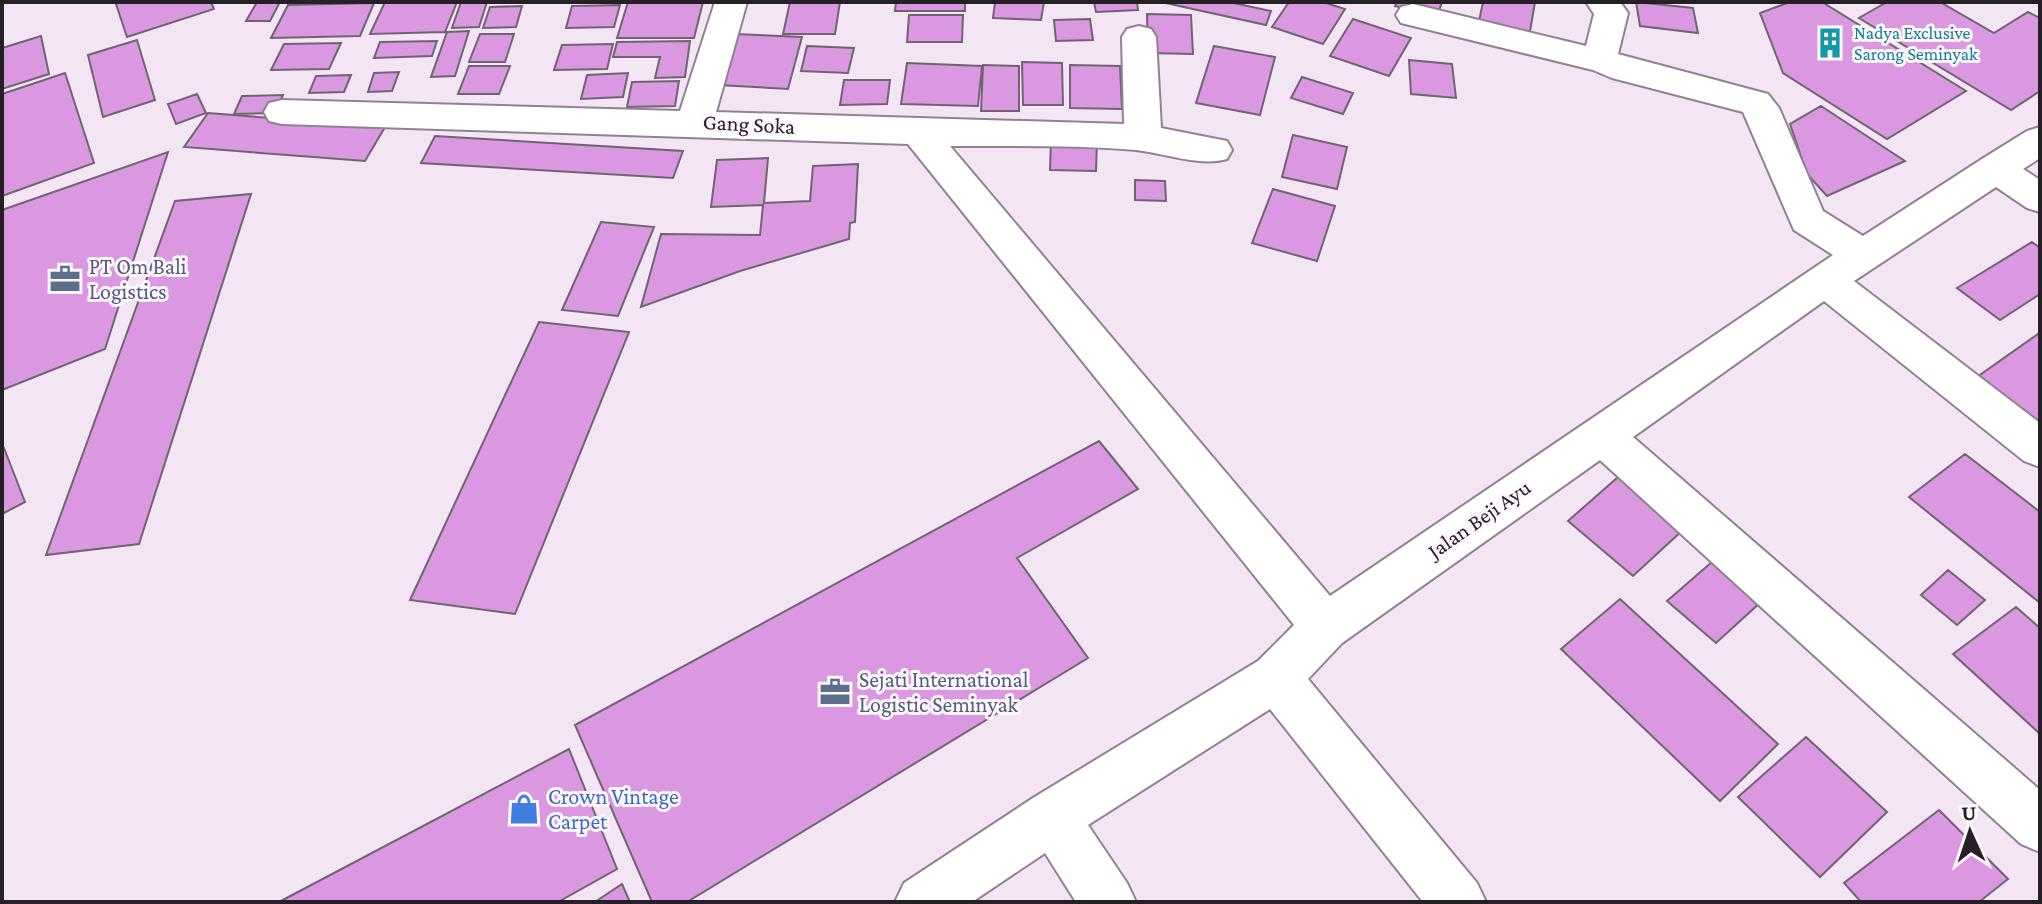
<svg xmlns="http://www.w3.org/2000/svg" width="2042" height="904" font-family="'Crimson Pro',serif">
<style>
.building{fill:#d998e0;stroke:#716472;stroke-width:2}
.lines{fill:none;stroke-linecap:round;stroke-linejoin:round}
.minor-casing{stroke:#908291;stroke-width:4}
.minor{fill:#fff;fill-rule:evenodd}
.labels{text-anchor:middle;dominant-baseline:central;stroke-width:6;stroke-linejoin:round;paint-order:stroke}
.far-culture-label{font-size:18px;fill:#0d838f;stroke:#fef5ff;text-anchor:start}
.street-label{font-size:22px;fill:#252025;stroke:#fef5ff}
.service-label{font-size:22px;fill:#4e5e75;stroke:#fef5ff;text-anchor:start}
.shop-label{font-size:22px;fill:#366cbe;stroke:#fef5ff;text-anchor:start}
</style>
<rect width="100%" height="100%" fill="#f4e5f5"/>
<path class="building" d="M 121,2 L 211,2 L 214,9 L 127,37 L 116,4 Z
M 257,2 L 280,2 L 270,21 L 246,21 Z
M 385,2 L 457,2 L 445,32 L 370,34 Z
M 461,2 L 487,2 L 479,27 L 452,28 Z
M 628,2 L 703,2 L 694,38 L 617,38 Z
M 790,2 L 840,2 L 835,34 L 783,34 Z
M 896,2 L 965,2 L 965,11 L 895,11 Z
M 995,2 L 1044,2 L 1041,20 L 993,18 Z
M 1094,2 L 1137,2 L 1138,10 L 1096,12 Z
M 1161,2 L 1229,2 L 1271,11 L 1266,25 Z
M 1289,2 L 1323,2 L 1345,9 L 1323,44 L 1272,27 Z
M 1397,2 L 1442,2 L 1437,16 L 1395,6 Z
M 1483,2 L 1535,2 L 1529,37 L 1478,26 Z
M 1636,2 L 1693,8 L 1698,33 L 1640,26 Z
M 1790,2 L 1822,2 L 1966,91 L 1887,139 L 1783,73 L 1760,13 Z
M 1887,2 L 1940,2 L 1994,33 L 2028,12 L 2040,18 L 2040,91 L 2011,110 L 1859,18 Z
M 374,3 L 360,36 L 271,38 L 288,5 Z
M 620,5 L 614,27 L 566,28 L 572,6 Z
M 522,6 L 516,27 L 483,28 L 490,7 Z
M 1147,14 L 1191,15 L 1193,54 L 1148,53 Z
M 909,15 L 963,15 L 962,42 L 907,42 Z
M 1090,19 L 1093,40 L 1056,41 L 1054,20 Z
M 1353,19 L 1411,38 L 1389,76 L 1330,56 Z
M 469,31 L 455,76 L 431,77 L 447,32 Z
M 480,34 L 514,34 L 505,62 L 469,62 Z
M 735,34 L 802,37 L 788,89 L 719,85 Z
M 41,36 L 49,74 L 2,89 L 2,48 Z
M 137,40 L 155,100 L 103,117 L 88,55 Z
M 437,41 L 432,56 L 374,58 L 380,42 Z
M 690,41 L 685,77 L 655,78 L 660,57 L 613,57 L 617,42 Z
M 341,43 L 329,69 L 271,70 L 284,44 Z
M 613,44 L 607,69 L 554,70 L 562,45 Z
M 807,46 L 854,48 L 848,73 L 801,71 Z
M 1214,46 L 1275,57 L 1260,115 L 1196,103 Z
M 1409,60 L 1452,64 L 1456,98 L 1411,94 Z
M 1022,62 L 1062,63 L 1063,105 L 1023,105 Z
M 907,63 L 982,66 L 978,106 L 901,104 Z
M 983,65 L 1019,66 L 1019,111 L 981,111 Z
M 1070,65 L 1120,66 L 1122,109 L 1070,108 Z
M 469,66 L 510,66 L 499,94 L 458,94 Z
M 399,72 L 392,91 L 368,92 L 374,73 Z
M 65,73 L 94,163 L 2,196 L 2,94 Z
M 628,73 L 623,97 L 581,99 L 587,75 Z
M 351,75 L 344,92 L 309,93 L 316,76 Z
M 1302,77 L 1353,93 L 1343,114 L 1291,98 Z
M 844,80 L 890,80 L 887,104 L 840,105 Z
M 679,81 L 675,106 L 627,107 L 632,82 Z
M 197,94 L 206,113 L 176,124 L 168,104 Z
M 283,95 L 275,113 L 234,114 L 242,96 Z
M 1821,106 L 1905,161 L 1827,196 L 1807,174 L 1790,124 Z
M 208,113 L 385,127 L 365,161 L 184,147 Z
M 1293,135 L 1347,147 L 1337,189 L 1282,177 Z
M 435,136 L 683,151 L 673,178 L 421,163 Z
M 1051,139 L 1097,141 L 1096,171 L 1050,170 Z
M 168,152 L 105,349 L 2,390 L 2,210 Z
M 768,158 L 764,203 L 810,201 L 813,166 L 858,164 L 855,222 L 850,223 L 849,239 L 740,271 L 641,307 L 661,234 L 760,235 L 763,205 L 711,207 L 717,160 Z
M 1135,180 L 1165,181 L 1166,201 L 1135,200 Z
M 1273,189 L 1335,206 L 1317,261 L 1252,243 Z
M 251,194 L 139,544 L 46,555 L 175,201 Z
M 601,222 L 654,227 L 618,316 L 562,310 Z
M 2032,242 L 2040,248 L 2040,294 L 2000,320 L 1957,288 Z
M 539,322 L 629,332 L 515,614 L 410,600 Z
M 2038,334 L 2040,335 L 2040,424 L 1977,377 Z
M 1099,441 L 1138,489 L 1017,558 L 1088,658 L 687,902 L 652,902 L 575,725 Z
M 4,448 L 25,502 L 2,514 L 2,449 Z
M 1965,454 L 2040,512 L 2040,603 L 1909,497 Z
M 1618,477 L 1684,529 L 1633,576 L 1568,521 Z
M 1713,561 L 1762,601 L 1716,643 L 1667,601 Z
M 1948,570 L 1985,600 L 1957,625 L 1921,595 Z
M 1620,599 L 1778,744 L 1720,801 L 1561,649 Z
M 2016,607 L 2040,628 L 2040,734 L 1953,654 Z
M 1806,737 L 1887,812 L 1820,877 L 1738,797 Z
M 569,749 L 617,869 L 558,902 L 279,902 Z
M 1939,810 L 2008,879 L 1979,902 L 1861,902 L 1844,883 Z
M 622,884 L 630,902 L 595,902 Z"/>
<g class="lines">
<g class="minor-casing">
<path id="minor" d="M 715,2 L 747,2 L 716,112 L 1124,124 L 1122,37 L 1127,29 L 1139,26 L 1151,29 L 1156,37 L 1161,128 L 1227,141 L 1232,150 L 1227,159 C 1200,167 1164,153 1136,150 C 1074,145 1012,146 950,146 L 1330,596 L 1833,255 L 1794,230 L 1743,112 L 1612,78 L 1593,70 L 1401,23 L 1396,15 L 1401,7 L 1413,4 L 1586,46 L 1594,14 L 1586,2 L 1620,2 L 1628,13 L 1618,54 L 1768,94 L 1779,108 L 1823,211 L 1863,236 L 1982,159 L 2027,131 L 2040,127 L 2040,158 L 2023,169 L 2040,180 L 2040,212 L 2027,208 L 1996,187 L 1854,281 L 2040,423 L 2040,467 L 2024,461 L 1824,301 L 1633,437 L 2040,790 L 2040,852 L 2021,844 L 1600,460 L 1342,643 L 1308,679 L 1477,883 L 1486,902 L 1423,902 L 1270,709 L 1088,825 L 1127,883 L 1136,902 L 1076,902 L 1045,853 L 972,902 L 895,902 L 904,883 L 1033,798 L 1258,661 L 1294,625 L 908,144 L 282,124 L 269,121 L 264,112 L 269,103 L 282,100 L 680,111 Z"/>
</g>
<use href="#minor" class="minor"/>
</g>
<defs>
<g id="building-bare" transform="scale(2.4)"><path d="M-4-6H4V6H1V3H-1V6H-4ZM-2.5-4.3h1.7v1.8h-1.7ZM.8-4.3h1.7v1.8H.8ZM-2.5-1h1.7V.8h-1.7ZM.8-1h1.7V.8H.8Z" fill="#0f9aa8" stroke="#fef5ff" stroke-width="2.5" paint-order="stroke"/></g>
<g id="office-bare" transform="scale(2.4)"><path d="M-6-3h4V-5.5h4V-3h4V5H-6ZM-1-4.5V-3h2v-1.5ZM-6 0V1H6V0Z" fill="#5c6f8a" stroke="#fef5ff" stroke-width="2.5" paint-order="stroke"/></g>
<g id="shop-bare" transform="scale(2.4)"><path d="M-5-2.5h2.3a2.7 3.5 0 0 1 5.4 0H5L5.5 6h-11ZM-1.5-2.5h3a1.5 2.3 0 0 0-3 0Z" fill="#3f7fe0" stroke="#fef5ff" stroke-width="2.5" paint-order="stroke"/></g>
</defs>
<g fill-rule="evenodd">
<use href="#building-bare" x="1830" y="43"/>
<use href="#office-bare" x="65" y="279"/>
<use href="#office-bare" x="835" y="692"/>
<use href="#shop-bare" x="524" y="809"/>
</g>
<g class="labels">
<g class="far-culture-label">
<text x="1854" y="33">Nadya Exclusive<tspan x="1854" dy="21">Sarong Seminyak</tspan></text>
</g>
<g class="street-label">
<text transform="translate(749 124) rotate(3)">Gang Soka</text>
<text transform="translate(1479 519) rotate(-35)">Jalan Beji Ayu</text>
</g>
<g class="service-label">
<text x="89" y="266">PT Om Bali<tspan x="89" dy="25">Logistics</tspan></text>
<text x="859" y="679">Sejati International<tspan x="859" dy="25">Logistic Seminyak</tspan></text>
</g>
<g class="shop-label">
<text x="548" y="796">Crown Vintage<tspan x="548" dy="25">Carpet</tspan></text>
</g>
</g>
<rect width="2042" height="904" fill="none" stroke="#252025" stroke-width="8"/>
<g transform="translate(1970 832) rotate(357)" stroke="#fef5ff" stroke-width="6" paint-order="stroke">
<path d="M0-6L14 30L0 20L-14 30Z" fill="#252025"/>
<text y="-12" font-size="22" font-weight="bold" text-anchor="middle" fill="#252025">U</text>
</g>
</svg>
